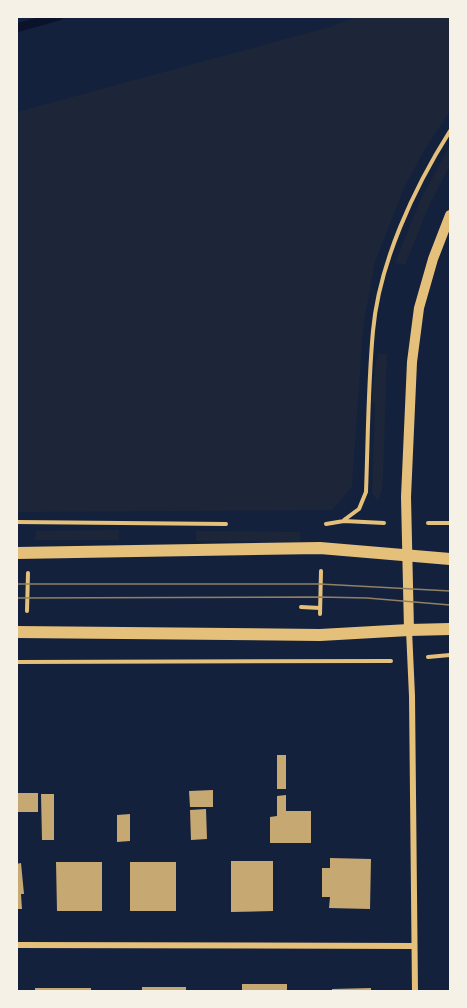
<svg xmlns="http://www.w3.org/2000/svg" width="467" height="1008" font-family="Georgia,serif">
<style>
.green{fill:#1d2539}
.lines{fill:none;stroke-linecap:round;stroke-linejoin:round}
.stream{stroke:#0b132b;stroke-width:9}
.building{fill:#c6a872}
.path{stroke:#e5c07b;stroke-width:4}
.minor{stroke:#e5c07b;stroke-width:6}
.tertiary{stroke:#e5c07b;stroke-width:10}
.secondary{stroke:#e5c07b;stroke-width:12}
.tram{stroke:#918062;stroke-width:1.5}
</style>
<rect width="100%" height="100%" fill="#14213d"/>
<path class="green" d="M 355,17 L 450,17 L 450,111 L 425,149 L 404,188 L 375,262 L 363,327 L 352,487 L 332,510 L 17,512 L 17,112 L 330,27 Z
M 450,145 L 450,165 L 429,206 L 405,265 L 395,263 L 420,201 Z
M 378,354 L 387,354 L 383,479 L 382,490 L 378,501 L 372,493 L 375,404 L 372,401 L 375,367 Z
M 119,530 L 119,540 L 35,540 L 36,531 Z
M 196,531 L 300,532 L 300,542 L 196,541 Z"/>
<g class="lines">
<path class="stream" d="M 16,28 L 59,16"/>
</g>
<path class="building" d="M 277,755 L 286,755 L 286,789 L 277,789 Z
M 213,790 L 213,807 L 190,807 L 189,791 Z
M 16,793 L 38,793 L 38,812 L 16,812 Z
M 41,794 L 54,794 L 54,840 L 42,840 Z
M 286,795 L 286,811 L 311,811 L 311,843 L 270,843 L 270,817 L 277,816 L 277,796 Z
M 206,809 L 207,839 L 191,840 L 190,810 Z
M 130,814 L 130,841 L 117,842 L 117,815 Z
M 330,858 L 371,859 L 370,909 L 329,908 L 330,897 L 322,897 L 322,868 L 330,868 Z
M 231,861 L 273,861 L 273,911 L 231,912 Z
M 56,862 L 102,862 L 102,911 L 57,911 Z
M 130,862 L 176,862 L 176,911 L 130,911 Z
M 21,863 L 24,894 L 21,894 L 22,909 L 16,909 L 16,864 Z
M 242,984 L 287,984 L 287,992 L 242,992 Z
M 142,987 L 186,987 L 186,992 L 142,992 Z
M 35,988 L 91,988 L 91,992 L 35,992 Z
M 371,988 L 371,992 L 332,992 L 332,989 Z"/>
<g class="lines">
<path class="path" d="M 344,520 L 359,509 L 366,492 C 368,439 368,385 373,331 C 379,263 414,188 450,131
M 16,522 L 226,524
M 428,523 L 450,523
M 326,524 L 344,521 L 384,523
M 301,607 L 320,608
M 27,611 L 28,573
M 320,614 L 321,571
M 428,657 L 450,655
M 16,662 L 391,661"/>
<path class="minor" d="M 409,630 L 412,696 L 415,992
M 16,945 L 414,946"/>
<path class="tertiary" d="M 409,630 L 406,497 L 412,362 L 419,308 L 433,259 L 450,215"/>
<path class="secondary" d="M 16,553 L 320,548 L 450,559
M 16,632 L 320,635 L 409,630 L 450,629"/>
<path class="tram" d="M 16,584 L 320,584 L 450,591
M 16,598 L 320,597 L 367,598 L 450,605"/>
</g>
<rect width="467" height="1008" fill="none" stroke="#f6f1e7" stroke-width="36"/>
</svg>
